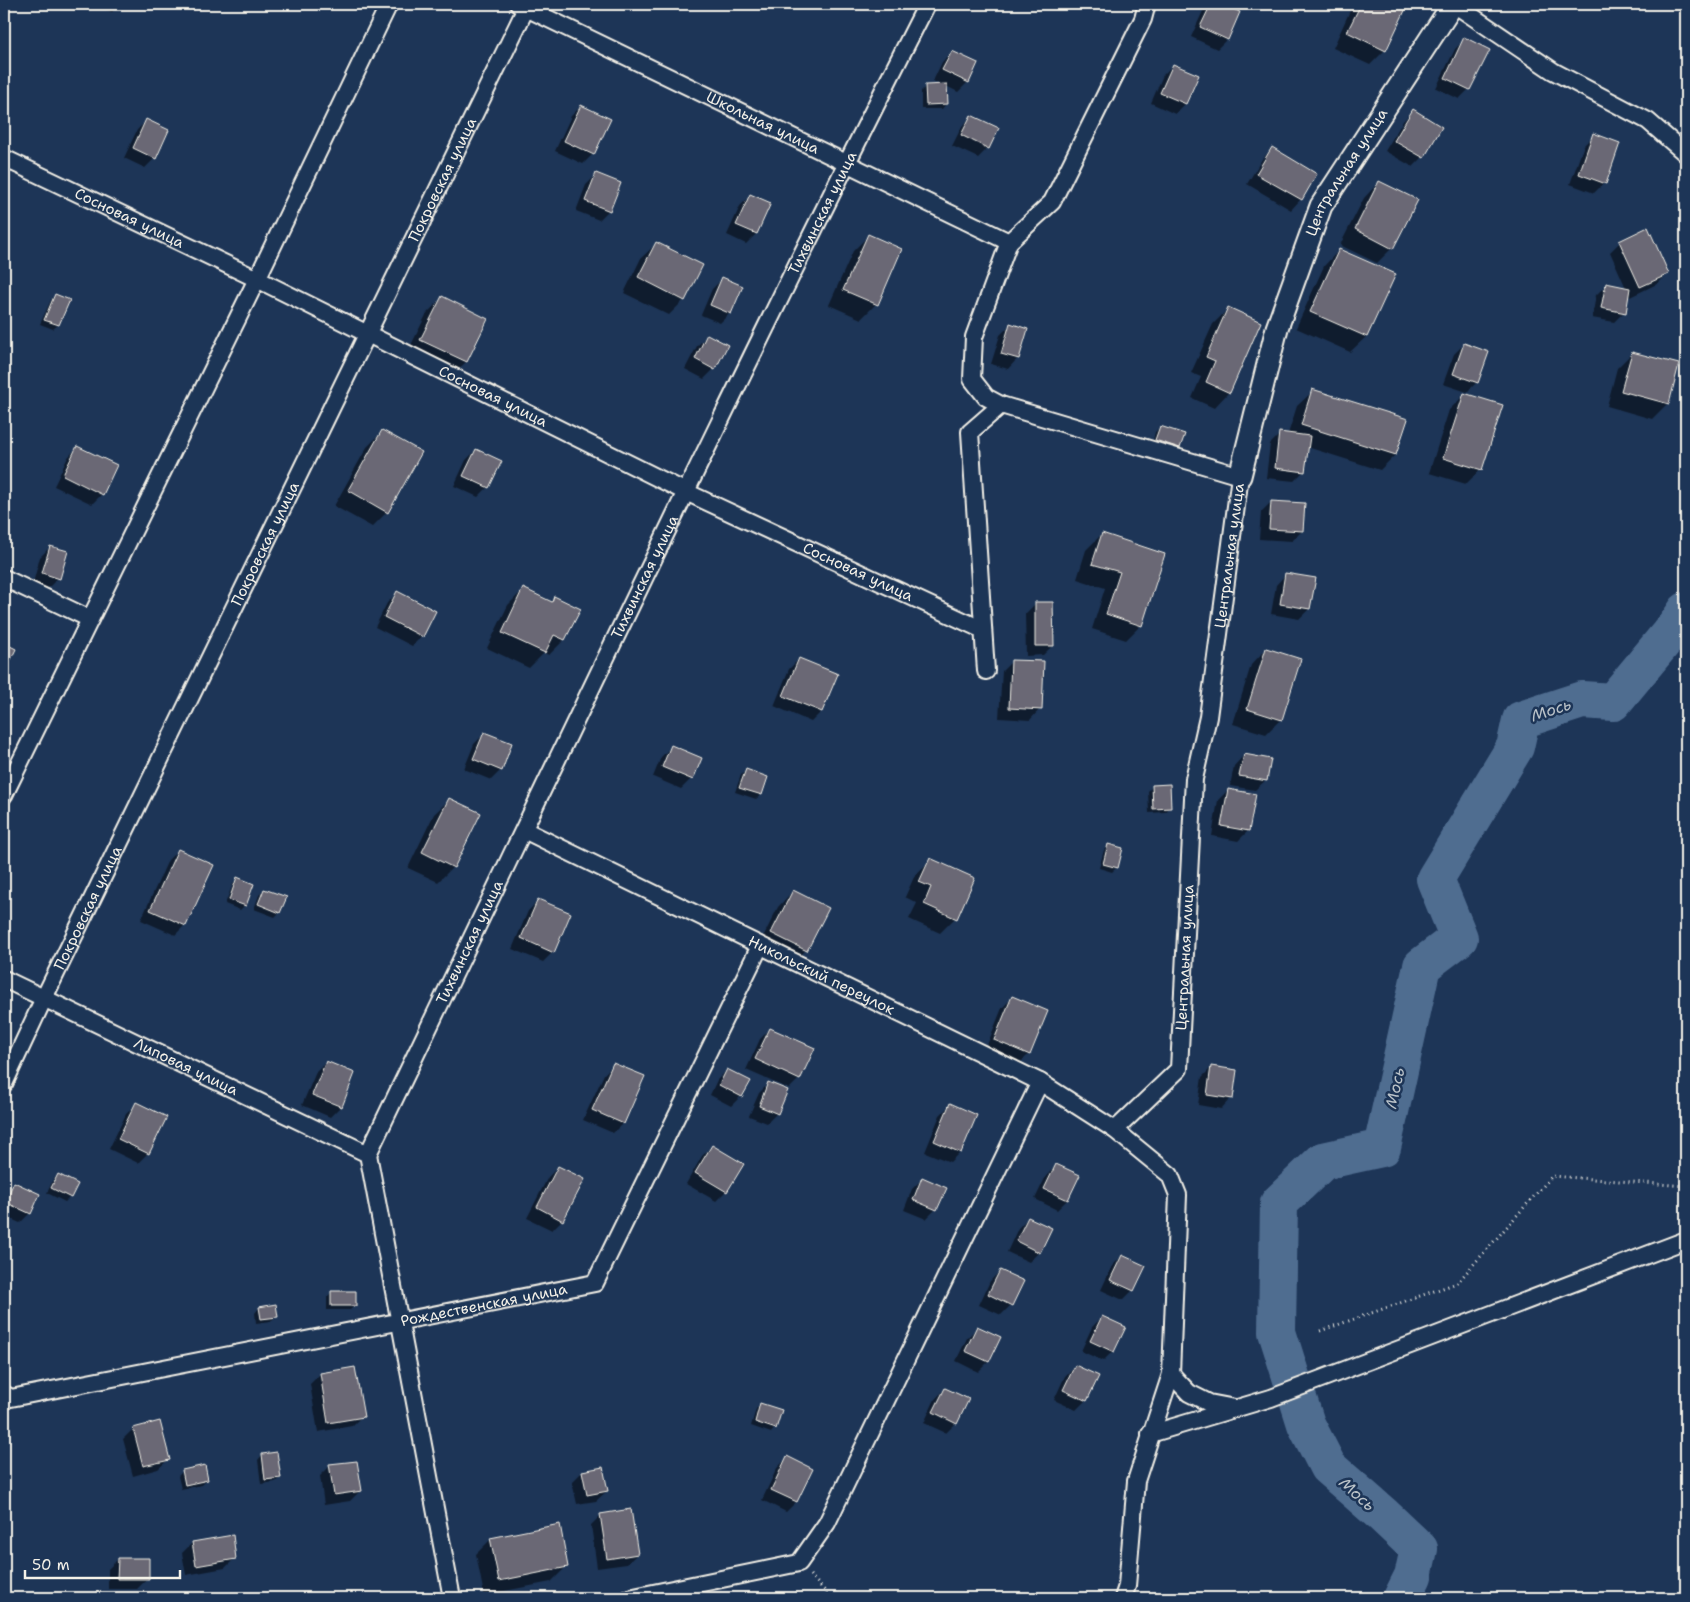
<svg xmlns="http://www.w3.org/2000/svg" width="1690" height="1602" font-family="'Shantell Sans',sans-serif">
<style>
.shadow{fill:#0007}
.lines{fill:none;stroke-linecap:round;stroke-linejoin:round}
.river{stroke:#506d90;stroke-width:38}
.building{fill:#6a6874;stroke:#f4f1e8}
.minor-casing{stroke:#f4f1e8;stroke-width:20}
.tertiary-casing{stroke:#f4f1e8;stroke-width:25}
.path{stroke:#f4f1e8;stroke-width:3;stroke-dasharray:1 4;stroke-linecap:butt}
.minor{stroke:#1d3557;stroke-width:16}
.tertiary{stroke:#1d3557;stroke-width:21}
.labels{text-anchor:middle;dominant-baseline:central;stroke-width:5;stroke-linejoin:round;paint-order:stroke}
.street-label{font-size:15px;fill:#f4f1e8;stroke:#1d3557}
.water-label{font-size:16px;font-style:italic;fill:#bbc3c9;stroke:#1d3557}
</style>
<rect width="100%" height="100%" fill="#1d3557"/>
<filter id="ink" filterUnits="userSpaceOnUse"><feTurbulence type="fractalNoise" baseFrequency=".02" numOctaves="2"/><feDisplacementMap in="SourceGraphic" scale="10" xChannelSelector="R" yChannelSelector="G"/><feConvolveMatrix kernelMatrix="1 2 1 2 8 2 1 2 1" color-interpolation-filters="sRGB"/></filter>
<g filter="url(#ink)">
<path class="shadow" d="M 95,4 L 120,4 L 112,12 L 95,5 Z
M 1210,4 L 1218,4 L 1239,13 L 1227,39 L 1217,49 L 1191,37 L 1203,11 Z
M 1353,4 L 1406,4 L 1385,50 L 1370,65 L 1333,48 Z
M 1465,39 L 1469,89 L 1459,99 L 1436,88 L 1455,49 Z
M 952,52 L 968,82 L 958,92 L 946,86 L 946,104 L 942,109 L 921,109 L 921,91 L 926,86 L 944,86 L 933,81 L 942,62 Z
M 1173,65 L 1198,76 L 1185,104 L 1175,114 L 1151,103 L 1163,75 Z
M 581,106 L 593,154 L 583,164 L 555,151 L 571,116 Z
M 1413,111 L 1441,127 L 1423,157 L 1413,167 L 1385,151 L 1403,121 Z
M 972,116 L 988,148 L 978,158 L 952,146 L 962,126 Z
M 147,120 L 155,158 L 145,168 L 124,158 L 137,130 Z
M 1594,135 L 1604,183 L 1594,193 L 1570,184 L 1584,145 Z
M 1272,149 L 1316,175 L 1301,199 L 1291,210 L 1247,184 L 1262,159 Z
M 596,175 L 609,210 L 599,220 L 576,211 L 586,185 Z
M 1379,182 L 1392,248 L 1377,263 L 1340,245 L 1364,198 Z
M 750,196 L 756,234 L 746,244 L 727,235 L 740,206 Z
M 868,236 L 876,304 L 861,319 L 829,305 L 853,251 Z
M 1620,242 L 1668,274 L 1657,284 L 1630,297 L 1628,292 L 1624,312 L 1614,322 L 1592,318 L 1596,295 L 1606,285 L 1626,288 L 1610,252 Z
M 1686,242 L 1686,286 L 1682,287 L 1679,249 Z
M 657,243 L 684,300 L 669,315 L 624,293 L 641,258 Z
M 1339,250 L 1394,275 L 1366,337 L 1350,352 L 1296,328 L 1324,266 Z
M 722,279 L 730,313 L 720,323 L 701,315 L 712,289 Z
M 55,295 L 68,300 L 58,325 L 53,329 L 40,324 L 51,300 Z
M 442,298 L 486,319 L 466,362 L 450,377 L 406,355 L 427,313 Z
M 1228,309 L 1229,392 L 1214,408 L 1192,398 L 1201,377 L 1191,373 L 1213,324 Z
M 1010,325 L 1018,358 L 1008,369 L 991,364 L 1000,335 Z
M 707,336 L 714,369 L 704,379 L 685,369 L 697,346 Z
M 1464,344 L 1477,382 L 1467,392 L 1443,384 L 1454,354 Z
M 1632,353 L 1668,403 L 1652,419 L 1607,406 L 1617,368 Z
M 1313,391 L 1395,455 L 1380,470 L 1307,447 L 1304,471 L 1294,481 L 1266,478 L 1270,444 L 1280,434 L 1288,434 L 1297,406 Z
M 1464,395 L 1481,469 L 1466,484 L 1429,473 L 1449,410 Z
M 1160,427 L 1179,447 L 1175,452 L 1152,445 L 1155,432 Z
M 382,432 L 387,512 L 372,527 L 334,506 L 367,447 Z
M 78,447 L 102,494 L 92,504 L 54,486 L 68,457 Z
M 476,450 L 488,487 L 478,497 L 454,486 L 466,460 Z
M 1271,502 L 1302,531 L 1292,541 L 1259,539 L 1261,512 Z
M 1102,534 L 1164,554 L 1141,625 L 1126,640 L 1092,629 L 1105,588 L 1077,579 L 1086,550 Z
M 50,547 L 58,578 L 48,588 L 33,583 L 40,557 Z
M 1286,574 L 1309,609 L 1299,619 L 1271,614 L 1276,585 Z
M 524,589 L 550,602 L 555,598 L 564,640 L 549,655 L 544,653 L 529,668 L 487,648 L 508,605 Z
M 397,593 L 422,636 L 412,646 L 375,627 L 387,603 Z
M 1035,604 L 1053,645 L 1043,655 L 1026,656 L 1025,614 Z
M 1266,649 L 1281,719 L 1266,734 L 1233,724 L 1251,665 Z
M 799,659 L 837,675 L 821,712 L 811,722 L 774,706 L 789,669 Z
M 1012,661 L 1040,709 L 1030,720 L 999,718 L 1002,671 Z
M 484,734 L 501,770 L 491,780 L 464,769 L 474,744 Z
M 671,747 L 691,779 L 681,789 L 653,777 L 661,757 Z
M 1244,755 L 1266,780 L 1255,790 L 1230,786 L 1234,766 Z
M 746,771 L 766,778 L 761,795 L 756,799 L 735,792 L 741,775 Z
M 1153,786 L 1170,808 L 1165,812 L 1149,813 L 1148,791 Z
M 1228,790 L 1248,831 L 1238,841 L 1212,836 L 1218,800 Z
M 450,799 L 453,867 L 438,882 L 408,868 L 434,814 Z
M 1108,846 L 1117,867 L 1112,872 L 1099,868 L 1104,850 Z
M 178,850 L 185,925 L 175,935 L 141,920 L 168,860 Z
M 931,860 L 955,918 L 940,933 L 909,919 L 917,903 L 905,897 L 915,875 Z
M 237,879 L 245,905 L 240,910 L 225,904 L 233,884 Z
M 264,890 L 279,913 L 275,917 L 254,909 L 259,895 Z
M 793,891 L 827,908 L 806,950 L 790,966 L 757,949 L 778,907 Z
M 538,901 L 553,952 L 543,962 L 512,949 L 528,911 Z
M 1012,998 L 1029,1054 L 1019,1064 L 985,1050 L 1002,1008 Z
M 770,1029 L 799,1079 L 789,1089 L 746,1070 L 760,1039 Z
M 326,1062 L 354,1074 L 340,1107 L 330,1117 L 302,1105 L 316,1072 Z
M 614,1064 L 623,1123 L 613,1133 L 583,1120 L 604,1074 Z
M 1212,1067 L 1231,1098 L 1221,1109 L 1198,1105 L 1202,1077 Z
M 727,1070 L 741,1096 L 731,1106 L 710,1095 L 717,1080 Z
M 769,1083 L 777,1113 L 767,1123 L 749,1116 L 759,1093 Z
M 136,1104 L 148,1153 L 138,1163 L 109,1149 L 126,1114 Z
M 950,1105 L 960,1152 L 950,1162 L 925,1152 L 940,1115 Z
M 712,1146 L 726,1191 L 716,1201 L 686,1184 L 702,1156 Z
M 1056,1166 L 1078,1176 L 1067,1200 L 1057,1210 L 1035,1199 L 1046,1176 Z
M 558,1167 L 562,1220 L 552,1230 L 527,1218 L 548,1177 Z
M 58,1175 L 70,1197 L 65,1202 L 47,1193 L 53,1180 Z
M 922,1179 L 936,1209 L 926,1219 L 904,1210 L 912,1189 Z
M 15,1183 L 30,1213 L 20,1223 L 4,1216 L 4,1195 Z
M 1028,1218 L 1039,1252 L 1029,1262 L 1007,1252 L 1018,1228 Z
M 1122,1256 L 1133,1290 L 1123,1300 L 1101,1290 L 1112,1266 Z
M 1000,1271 L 1011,1305 L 1001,1315 L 979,1305 L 990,1281 Z
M 331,1293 L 355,1305 L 350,1310 L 327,1310 L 327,1297 Z
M 259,1308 L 277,1316 L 272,1321 L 256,1323 L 255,1313 Z
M 1102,1317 L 1113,1351 L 1103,1361 L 1081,1351 L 1092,1327 Z
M 977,1328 L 999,1338 L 988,1362 L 978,1372 L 956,1361 L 967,1338 Z
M 1075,1366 L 1086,1400 L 1076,1410 L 1054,1400 L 1065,1376 Z
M 354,1368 L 362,1416 L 352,1426 L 318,1432 L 310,1384 L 320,1374 Z
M 945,1389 L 956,1423 L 946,1433 L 924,1423 L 935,1399 Z
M 761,1404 L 775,1428 L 771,1433 L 751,1426 L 756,1409 Z
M 133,1429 L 169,1459 L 158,1469 L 133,1476 L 123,1439 Z
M 262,1455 L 280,1478 L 275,1482 L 261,1484 L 258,1460 Z
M 787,1458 L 796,1502 L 786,1512 L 762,1500 L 777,1468 Z
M 330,1466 L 360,1491 L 350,1501 L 324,1505 L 320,1476 Z
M 183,1471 L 207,1480 L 202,1485 L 181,1489 L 178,1476 Z
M 582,1472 L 607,1491 L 596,1501 L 577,1504 L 572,1482 Z
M 601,1515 L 637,1554 L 627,1564 L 597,1568 L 591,1525 Z
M 491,1539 L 567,1566 L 551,1582 L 484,1595 L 476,1554 Z
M 192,1543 L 235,1558 L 225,1568 L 186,1575 L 182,1553 Z
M 118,1559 L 147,1579 L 137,1589 L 108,1589 L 108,1569 Z"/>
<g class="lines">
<path class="river" d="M 1402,1598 L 1413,1576 L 1419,1549 L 1383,1515 L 1328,1467 L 1306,1424 L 1277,1332 L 1279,1203 L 1323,1161 L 1382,1148 L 1422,966 L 1459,938 L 1435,879 L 1515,747 L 1521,720 L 1582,700 L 1613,702 L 1676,626 L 1686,611"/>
</g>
<path class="building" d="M 1211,4 L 1221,4 L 1240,12 L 1228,40 L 1200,27 Z
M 1361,4 L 1408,4 L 1386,51 L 1347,32 Z
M 1464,37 L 1490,50 L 1470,90 L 1445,78 Z
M 952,51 L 978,63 L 969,83 L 942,70 Z
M 1173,64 L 1199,75 L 1186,104 L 1160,93 Z
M 947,84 L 948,104 L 926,105 L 925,85 Z
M 581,105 L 611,119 L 594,155 L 564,141 Z
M 1413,109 L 1442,127 L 1424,158 L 1394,141 Z
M 971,115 L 999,128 L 989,149 L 961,135 Z
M 146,119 L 169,130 L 156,159 L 133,148 Z
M 1593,133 L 1620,143 L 1606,184 L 1579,174 Z
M 1272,147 L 1317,174 L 1302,200 L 1256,174 Z
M 596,173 L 621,183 L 610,211 L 585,201 Z
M 1379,181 L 1418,200 L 1393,249 L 1355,229 Z
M 750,194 L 771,203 L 757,234 L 736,225 Z
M 1648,227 L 1669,274 L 1640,287 L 1619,241 Z
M 868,234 L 902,249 L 878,305 L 843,290 Z
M 656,242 L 703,265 L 685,301 L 638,277 Z
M 1339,249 L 1396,274 L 1367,337 L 1310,312 Z
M 722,277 L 743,286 L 731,314 L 710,305 Z
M 1606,283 L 1630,288 L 1626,313 L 1601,308 Z
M 55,294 L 70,300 L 59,325 L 44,320 Z
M 442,296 L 488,319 L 467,362 L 420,340 Z
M 1228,307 L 1261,322 L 1230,393 L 1206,382 L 1215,361 L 1206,357 Z
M 1010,323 L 1028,329 L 1019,359 L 1001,354 Z
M 707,334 L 728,345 L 715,370 L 695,359 Z
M 1464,343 L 1489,352 L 1478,383 L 1453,374 Z
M 1632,352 L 1679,364 L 1669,404 L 1621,391 Z
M 1312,389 L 1408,419 L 1396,455 L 1301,425 Z
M 1464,393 L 1503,405 L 1482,470 L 1443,458 Z
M 1160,426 L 1185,434 L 1180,448 L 1155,440 Z
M 382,430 L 422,452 L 388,513 L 348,490 Z
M 1279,432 L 1310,436 L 1305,472 L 1275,468 Z
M 77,446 L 117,465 L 103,495 L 63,475 Z
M 476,449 L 502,461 L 489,488 L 463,476 Z
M 1271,501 L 1305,503 L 1303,531 L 1269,529 Z
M 1102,533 L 1165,554 L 1142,626 L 1106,614 L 1120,572 L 1092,564 Z
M 50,546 L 68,551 L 60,579 L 42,573 Z
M 1285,573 L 1316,578 L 1310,609 L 1280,604 Z
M 523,588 L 552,602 L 554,596 L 581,609 L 565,640 L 554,635 L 545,653 L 502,633 Z
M 397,591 L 436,611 L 423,637 L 384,617 Z
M 1035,602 L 1053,602 L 1054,646 L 1035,646 Z
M 4,643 L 16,649 L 4,674 Z
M 1266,648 L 1301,659 L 1282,720 L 1247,709 Z
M 799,658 L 838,674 L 822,712 L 783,696 Z
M 1011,660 L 1044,661 L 1042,710 L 1009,708 Z
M 484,732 L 512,743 L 502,771 L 473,759 Z
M 671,745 L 702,758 L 693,780 L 662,767 Z
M 1244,754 L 1271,759 L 1267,781 L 1239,776 Z
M 746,769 L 768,777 L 762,795 L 739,788 Z
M 1170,784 L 1171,808 L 1153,809 L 1152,785 Z
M 1228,789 L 1256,794 L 1249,831 L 1221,826 Z
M 449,798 L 481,813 L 454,868 L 422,852 Z
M 1108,844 L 1123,848 L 1118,868 L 1103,864 Z
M 178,849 L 214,865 L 186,926 L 150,910 Z
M 930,858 L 975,878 L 957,919 L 924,904 L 931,887 L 919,882 Z
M 237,877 L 254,884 L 246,906 L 229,900 Z
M 264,889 L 287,897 L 280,913 L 258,904 Z
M 793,890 L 829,908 L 807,951 L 771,933 Z
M 538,899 L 571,913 L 554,953 L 521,938 Z
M 1012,996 L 1048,1011 L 1030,1055 L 994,1040 Z
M 770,1028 L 815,1048 L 800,1080 L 755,1059 Z
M 326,1061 L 355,1073 L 342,1107 L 312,1095 Z
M 613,1063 L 645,1076 L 624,1124 L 592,1110 Z
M 1211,1066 L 1237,1070 L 1233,1099 L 1207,1095 Z
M 727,1069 L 751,1081 L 742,1097 L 719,1085 Z
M 768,1082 L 788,1090 L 778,1114 L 759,1106 Z
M 136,1102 L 167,1117 L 149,1154 L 118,1139 Z
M 950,1103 L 977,1115 L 961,1153 L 934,1141 Z
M 712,1145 L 744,1164 L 727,1192 L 695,1173 Z
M 1056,1164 L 1080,1175 L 1068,1200 L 1044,1189 Z
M 558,1166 L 585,1179 L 563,1221 L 537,1207 Z
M 58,1174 L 78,1184 L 71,1198 L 51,1188 Z
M 922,1177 L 947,1188 L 937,1210 L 913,1200 Z
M 14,1182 L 40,1194 L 31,1214 L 5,1202 Z
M 1028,1217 L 1052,1228 L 1040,1253 L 1016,1241 Z
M 1122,1255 L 1146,1266 L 1134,1291 L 1110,1280 Z
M 1000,1270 L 1024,1281 L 1012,1306 L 988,1294 Z
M 331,1291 L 356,1291 L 356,1306 L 331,1306 Z
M 276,1304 L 278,1317 L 261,1319 L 259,1307 Z
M 1102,1316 L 1126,1327 L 1114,1352 L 1090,1341 Z
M 977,1326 L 1001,1337 L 989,1362 L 965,1351 Z
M 1075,1365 L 1099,1376 L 1087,1401 L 1063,1390 Z
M 355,1367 L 364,1417 L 328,1423 L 320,1373 Z
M 945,1388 L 969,1399 L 957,1424 L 933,1412 Z
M 760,1403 L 782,1410 L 776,1429 L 755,1422 Z
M 160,1421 L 170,1460 L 143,1466 L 133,1428 Z
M 277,1452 L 281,1478 L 265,1480 L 262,1454 Z
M 787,1456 L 813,1469 L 797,1502 L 771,1490 Z
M 357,1461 L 362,1491 L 334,1495 L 329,1464 Z
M 205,1465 L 208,1480 L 185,1485 L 182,1470 Z
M 603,1467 L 608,1491 L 587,1495 L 582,1471 Z
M 631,1509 L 638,1554 L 607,1559 L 600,1514 Z
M 560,1524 L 568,1567 L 499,1581 L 490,1538 Z
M 233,1535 L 236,1559 L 196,1566 L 192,1542 Z
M 118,1558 L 149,1558 L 149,1579 L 117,1579 Z"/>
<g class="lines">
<g class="minor-casing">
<g id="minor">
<path id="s1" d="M 518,4 L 1009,242"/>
<path d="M 1454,4 L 1553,71 L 1648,121 L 1686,154"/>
<path id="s2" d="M 4,158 L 257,279 L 686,492 L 983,630"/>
<path d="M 4,578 L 90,619"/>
<path d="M 986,671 L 970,432 L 1001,405"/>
<path d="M 4,795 L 257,279 L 389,4"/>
<path id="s3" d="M 524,830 L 1040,1082 L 1115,1130 L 1170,1175 L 1178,1195 L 1171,1374 L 1136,1481 L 1127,1586 L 1123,1598"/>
<path id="s4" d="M 4,979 L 368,1154"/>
<path id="s5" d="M 4,1084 L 44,998 L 528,4"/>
<path id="s6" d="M 1115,1130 L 1179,1069 L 1194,779 L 1208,717 L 1240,476 L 1001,405 L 986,397 L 972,379 L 974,337 L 1009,242 L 1052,202 L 1143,19 L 1147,4"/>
<path id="s7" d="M 368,1154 C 553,770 734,384 927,4"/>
<path d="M 368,1154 L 452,1598"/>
<path d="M 1171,1374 L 1189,1393 L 1209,1403 L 1235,1408"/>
<path id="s8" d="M 4,1394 L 11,1398 L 595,1283 L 760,946"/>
<path d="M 1150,1434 L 1271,1398 L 1686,1240"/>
<path d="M 629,1598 L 799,1563 L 827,1523 L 1040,1082"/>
</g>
</g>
<g class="tertiary-casing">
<g id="tertiary">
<path id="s9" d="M 1240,476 L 1277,328 L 1321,206 L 1453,4"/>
</g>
</g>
<path class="path" d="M 1320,1331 L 1457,1283 L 1552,1176 L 1686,1186
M 810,1575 L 825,1591 L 828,1598"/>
<use href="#minor" class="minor"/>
<use href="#tertiary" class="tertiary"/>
</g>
</g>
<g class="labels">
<g class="street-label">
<text stroke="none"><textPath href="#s1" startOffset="272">Школьная улица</textPath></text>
<text stroke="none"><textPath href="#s9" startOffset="324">Центральная улица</textPath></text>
<text stroke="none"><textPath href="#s5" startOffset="1005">Покровская улица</textPath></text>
<text stroke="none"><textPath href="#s7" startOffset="1045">Тихвинская улица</textPath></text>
<text stroke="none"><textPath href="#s2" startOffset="139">Сосновая улица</textPath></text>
<text stroke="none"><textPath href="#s2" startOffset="544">Сосновая улица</textPath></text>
<text stroke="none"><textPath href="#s5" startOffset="600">Покровская улица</textPath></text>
<text stroke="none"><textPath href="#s6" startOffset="605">Центральная улица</textPath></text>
<text stroke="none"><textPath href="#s2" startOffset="949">Сосновая улица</textPath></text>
<text stroke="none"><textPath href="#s7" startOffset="640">Тихвинская улица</textPath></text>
<text stroke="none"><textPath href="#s5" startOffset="195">Покровская улица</textPath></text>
<text stroke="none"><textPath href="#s7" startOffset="235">Тихвинская улица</textPath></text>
<text stroke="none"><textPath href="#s6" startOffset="200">Центральная улица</textPath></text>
<text stroke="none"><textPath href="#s3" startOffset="331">Никольский переулок</textPath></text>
<text stroke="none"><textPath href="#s4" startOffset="202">Липовая улица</textPath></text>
<text stroke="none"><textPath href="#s8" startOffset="490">Рождественская улица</textPath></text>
</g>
<g class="water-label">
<text transform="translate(1551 710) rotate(-18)">Мось</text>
<text transform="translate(1395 1088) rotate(-78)">Мось</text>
<text transform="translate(1357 1494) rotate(42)">Мось</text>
</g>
</g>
<rect width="1690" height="1602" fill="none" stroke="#1d3557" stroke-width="20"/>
<rect x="10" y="10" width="1670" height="1582" fill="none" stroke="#f4f1e8" stroke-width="2" filter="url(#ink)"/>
<path d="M25 1570v8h155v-8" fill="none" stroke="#f4f1e8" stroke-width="2.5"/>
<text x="32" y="1570" font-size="15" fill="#f4f1e8" stroke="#1d3557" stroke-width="4" paint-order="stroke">50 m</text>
</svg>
